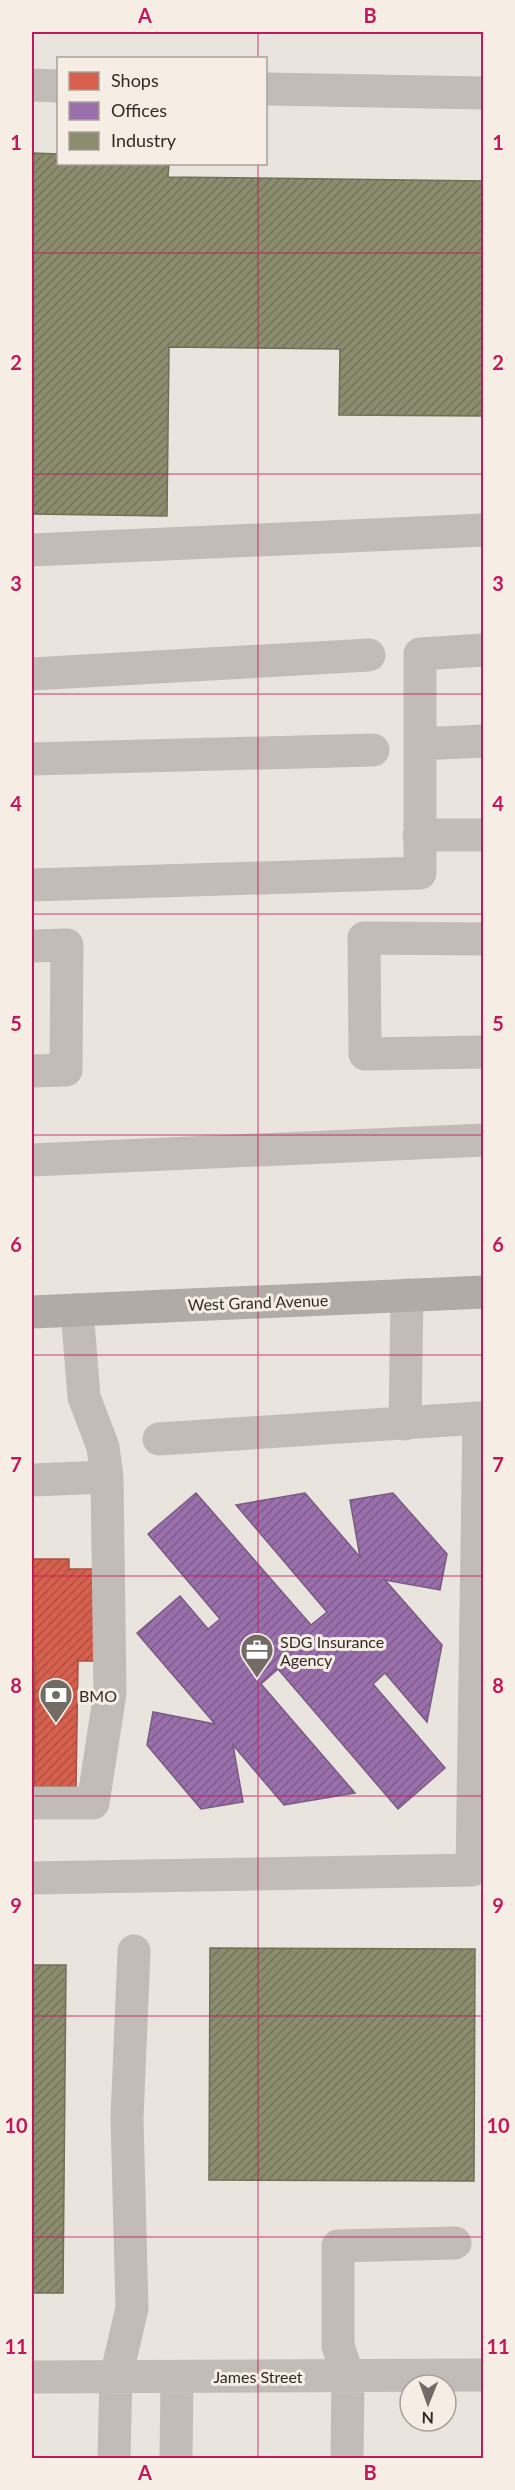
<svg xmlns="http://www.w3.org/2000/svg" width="515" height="2490" font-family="Lato,sans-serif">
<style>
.shops{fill:url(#shops-hatch);stroke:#a55041;stroke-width:1.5}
.offices{fill:url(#offices-hatch);stroke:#7a5b83;stroke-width:1.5}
.industry{fill:url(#industry-hatch);stroke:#716f58;stroke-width:1.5}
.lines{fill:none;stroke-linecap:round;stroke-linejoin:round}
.minor{stroke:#c2bcb8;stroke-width:33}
.major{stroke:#b1aba7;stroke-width:33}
.grid{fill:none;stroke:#c2185b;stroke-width:1.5;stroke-opacity:0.55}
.labels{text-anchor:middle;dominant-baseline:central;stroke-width:6;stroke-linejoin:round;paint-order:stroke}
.street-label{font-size:16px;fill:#322a26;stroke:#f6eee5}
.poi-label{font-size:16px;fill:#322a26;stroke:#f6eee5;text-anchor:start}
.neatline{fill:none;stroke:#c2185b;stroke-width:2}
.grid-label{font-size:20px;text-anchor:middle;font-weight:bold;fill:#c2185b}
</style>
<defs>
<pattern id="shops-hatch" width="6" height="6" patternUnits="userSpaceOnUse" patternTransform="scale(1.5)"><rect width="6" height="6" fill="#d6604d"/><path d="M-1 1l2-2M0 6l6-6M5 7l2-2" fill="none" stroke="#ae4f40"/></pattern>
<pattern id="offices-hatch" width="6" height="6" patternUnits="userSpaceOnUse" patternTransform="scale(1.5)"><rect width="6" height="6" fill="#9970ab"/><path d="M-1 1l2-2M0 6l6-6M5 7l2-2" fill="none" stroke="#7d5c8b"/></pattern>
<pattern id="industry-hatch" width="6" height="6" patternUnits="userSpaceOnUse" patternTransform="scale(1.5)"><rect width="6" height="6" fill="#8c8c6e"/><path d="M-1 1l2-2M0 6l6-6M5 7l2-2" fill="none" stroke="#73735a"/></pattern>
</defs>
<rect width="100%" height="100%" fill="#e9e4de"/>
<path class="shops" d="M 32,1559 L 69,1559 L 69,1569 L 100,1569 L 99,1661 L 78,1661 L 76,1787 L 34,1787 L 35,1660 L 32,1660 Z"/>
<path class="offices" d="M 196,1493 L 311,1625 L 327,1612 L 236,1505 L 305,1493 L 360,1557 L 350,1500 L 393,1493 L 447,1554 L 440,1590 L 385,1580 L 442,1645 L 427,1722 L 385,1673 L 373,1684 L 445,1768 L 398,1809 L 278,1669 L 261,1684 L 355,1793 L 284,1805 L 233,1745 L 243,1802 L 201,1809 L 147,1745 L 153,1712 L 215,1724 L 137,1633 L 180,1596 L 208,1629 L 220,1619 L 148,1534 Z"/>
<path class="industry" d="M 32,153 L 58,154 L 58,164 L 169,164 L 168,177 L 484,181 L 484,416 L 339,415 L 340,349 L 169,347 L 167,516 L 32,514 Z
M 210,1948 L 475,1949 L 474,2181 L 209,2180 Z
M 32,1965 L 66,1965 L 63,2293 L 32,2293 Z"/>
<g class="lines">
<path class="minor" d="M 32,85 L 58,86
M 266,89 L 484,93
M 32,550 L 484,530
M 32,674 L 369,655
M 420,744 L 484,741
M 32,759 L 373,750
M 419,835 L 484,835
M 32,885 L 420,873 L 420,654 L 484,650
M 484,939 L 364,938 L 365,1054 L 484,1052
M 32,946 L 67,945 L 66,1070 L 32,1071
M 32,1160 L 484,1140
M 405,1424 L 407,1295
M 32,1480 L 107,1477 L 103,1447 L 84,1397 L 77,1310
M 32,1803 L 93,1803 L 110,1693 L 107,1477
M 32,1878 L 472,1870 L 479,1418 L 159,1439
M 32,2377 L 484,2375
M 114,2458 L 116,2377 L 132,2308 L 127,2118 L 134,1951
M 176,2458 L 177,2377
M 347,2458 L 348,2376 L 338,2346 L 338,2246 L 455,2243"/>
<path class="major" d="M 32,1312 L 484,1292"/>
</g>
<path class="grid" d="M 258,32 L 258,58M 258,164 L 258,2458M 32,253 L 484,253M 32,474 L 484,474M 32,694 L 484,694M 32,914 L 484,914M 32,1135 L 484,1135M 32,1355 L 484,1355M 32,1576 L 484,1576M 32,1796 L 484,1796M 32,2016 L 484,2016M 32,2237 L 484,2237"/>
<defs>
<g id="office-pin" transform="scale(1.725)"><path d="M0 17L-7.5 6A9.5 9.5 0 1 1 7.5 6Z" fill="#726b66" stroke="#f6eee5"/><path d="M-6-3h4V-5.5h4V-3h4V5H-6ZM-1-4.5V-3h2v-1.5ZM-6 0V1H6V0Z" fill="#fff"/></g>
<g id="bank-pin" transform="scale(1.725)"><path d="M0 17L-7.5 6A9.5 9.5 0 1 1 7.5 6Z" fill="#726b66" stroke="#f6eee5"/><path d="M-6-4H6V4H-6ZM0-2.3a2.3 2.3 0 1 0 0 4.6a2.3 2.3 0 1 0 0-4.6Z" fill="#fff"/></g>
</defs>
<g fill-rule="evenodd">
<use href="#office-pin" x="257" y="1650"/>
<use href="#bank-pin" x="56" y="1695"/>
</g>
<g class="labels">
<g class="street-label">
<text transform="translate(258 1302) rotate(-2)">West Grand Avenue</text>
<text x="258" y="2376">James Street</text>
</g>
<g class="poi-label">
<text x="280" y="1641">SDG Insurance<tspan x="280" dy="18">Agency</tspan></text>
<text x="79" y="1695">BMO</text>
</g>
</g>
<rect width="515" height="2490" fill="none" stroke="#f6eee5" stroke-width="66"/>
<rect x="57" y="57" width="210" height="108" fill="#f6eee5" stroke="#a8a099" stroke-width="1.5"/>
<rect x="69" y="72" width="30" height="18" fill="#d6604d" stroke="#a8a099" stroke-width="1.5"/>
<text x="111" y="87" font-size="18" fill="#322a26">Shops</text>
<rect x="69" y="102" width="30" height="18" fill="#9970ab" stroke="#a8a099" stroke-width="1.5"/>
<text x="111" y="117" font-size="18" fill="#322a26">Offices</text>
<rect x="69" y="132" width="30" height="18" fill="#8c8c6e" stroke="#a8a099" stroke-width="1.5"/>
<text x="111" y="147" font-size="18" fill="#322a26">Industry</text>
<g transform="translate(428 2403) rotate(181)"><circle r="28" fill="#f6eee5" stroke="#a8a099" stroke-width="1.5"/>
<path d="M0-4.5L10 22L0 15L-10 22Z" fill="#726b66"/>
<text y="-9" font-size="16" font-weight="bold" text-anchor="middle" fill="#322a26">N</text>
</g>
<rect x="33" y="33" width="449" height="2424" class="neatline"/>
<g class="grid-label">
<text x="145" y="23">A</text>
<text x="370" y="23">B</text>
<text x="16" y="150">1</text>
<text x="498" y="150">1</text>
<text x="16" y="370">2</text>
<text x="498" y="370">2</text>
<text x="16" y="591">3</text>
<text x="498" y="591">3</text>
<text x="16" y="811">4</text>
<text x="498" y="811">4</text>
<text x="16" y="1031">5</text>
<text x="498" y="1031">5</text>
<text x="16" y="1252">6</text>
<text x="498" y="1252">6</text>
<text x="16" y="1472">7</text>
<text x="498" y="1472">7</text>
<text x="16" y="1693">8</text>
<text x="498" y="1693">8</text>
<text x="16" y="1913">9</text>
<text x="498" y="1913">9</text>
<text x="16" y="2133">10</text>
<text x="498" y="2133">10</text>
<text x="16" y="2354">11</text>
<text x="498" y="2354">11</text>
<text x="145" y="2480">A</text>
<text x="370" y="2480">B</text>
</g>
</svg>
